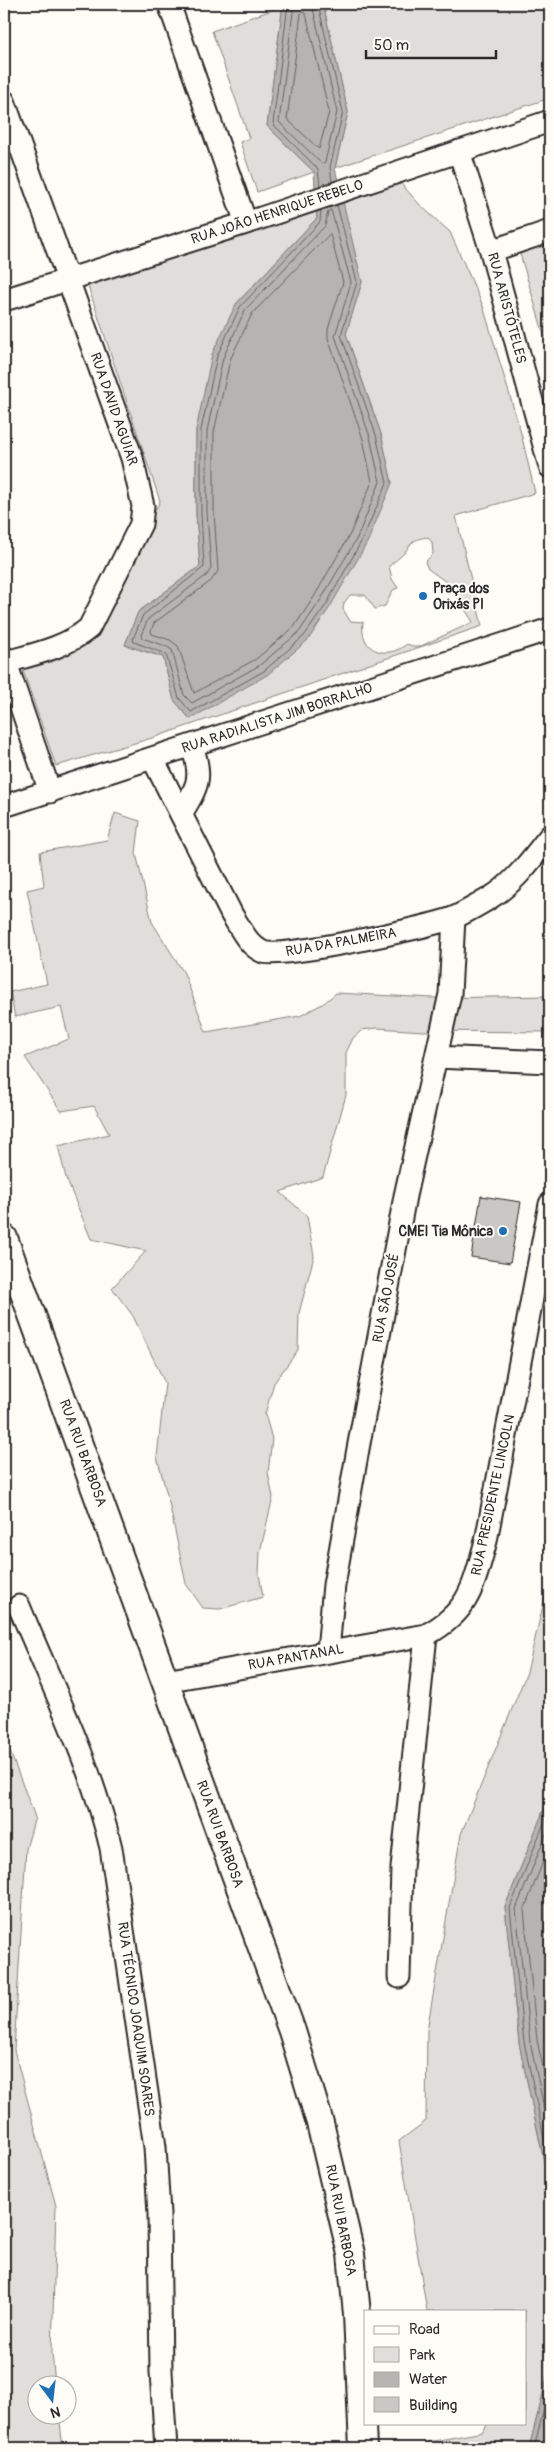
<svg xmlns="http://www.w3.org/2000/svg" width="554" height="2452" font-family="Pangolin,sans-serif">
<style>
.green{fill:#dfdeda;stroke:#858482;fill-rule:evenodd}
.water{fill:#b5b4b1;stroke:#7e7d7b}
.lines{fill:none;stroke-linecap:round;stroke-linejoin:round}
.shore{stroke:#626261;stroke-width:1}
.building{fill:#c9c8c4;stroke:#2b2b2b}
.minor-casing{stroke:#2b2b2b;stroke-width:25}
.tertiary-casing{stroke:#2b2b2b;stroke-width:30}
.minor{stroke:#fdfcf7;stroke-width:21}
.tertiary{stroke:#fdfcf7;stroke-width:26}
.poi-dot{fill:#1f6fb2;stroke:#fdfcf7;stroke-width:2}
.labels{text-anchor:middle;dominant-baseline:central;stroke-width:4;stroke-linejoin:round;paint-order:stroke}
.street-label{font-size:14px;fill:#2b2b2b;stroke:#fdfcf7}
.poi-label{font-size:14px;font-weight:bold;fill:#2b2b2b;stroke:#fdfcf7;text-anchor:start}
</style>
<rect width="100%" height="100%" fill="#fdfcf7"/>
<filter id="ink" filterUnits="userSpaceOnUse"><feTurbulence type="fractalNoise" baseFrequency=".02" numOctaves="2"/><feDisplacementMap in="SourceGraphic" scale="10" xChannelSelector="R" yChannelSelector="G"/><feConvolveMatrix kernelMatrix="1 2 1 2 8 2 1 2 1" color-interpolation-filters="sRGB"/></filter>
<g filter="url(#ink)">
<path class="green" d="M 274,4 L 283,4 L 267,126 L 314,172 L 257,192 L 240,142 L 249,138 L 212,31 L 275,9 Z
M 323,4 L 550,4 L 550,98 L 335,168 L 348,112 Z
M 396,178 L 421,206 L 450,232 L 483,306 L 521,433 L 535,493 L 456,516 L 482,626 L 152,738 L 56,766 L 21,665 L 89,643 L 113,606 L 141,538 L 160,501 L 86,280 L 316,204 L 317,218 L 236,304 L 196,430 L 196,513 L 200,566 L 138,612 L 125,645 L 163,657 L 174,700 L 190,719 L 221,700 L 392,483 L 381,434 L 346,334 L 362,282 L 341,198 ZM 427,537 L 432,542 L 433,554 L 425,562 L 428,569 L 449,584 L 473,622 L 421,646 L 415,647 L 407,644 C 386,661 359,651 363,622 L 350,621 L 343,609 L 344,603 L 350,595 L 365,595 L 375,609 L 385,606 L 393,590 L 398,588 L 392,579 L 389,566 C 394,561 401,557 405,552 C 412,542 414,539 427,537 Z
M 550,237 L 550,356 L 518,247 Z
M 115,813 L 140,821 L 136,853 L 152,922 L 184,973 L 206,1032 L 300,1016 L 324,1003 L 336,993 L 433,998 L 550,996 L 550,1032 L 423,1031 L 377,1028 L 362,1030 L 353,1038 L 346,1053 L 346,1095 L 323,1177 L 280,1192 L 307,1216 L 314,1256 L 299,1313 L 298,1350 L 274,1383 L 265,1414 L 272,1439 L 268,1473 L 273,1497 L 260,1552 L 259,1574 L 263,1597 L 220,1609 L 203,1608 L 186,1584 L 169,1502 L 157,1457 L 165,1383 L 133,1316 L 112,1288 L 146,1251 L 91,1239 L 66,1178 L 58,1146 L 109,1134 L 94,1106 L 61,1111 L 25,1057 L 69,1039 L 61,1007 L 15,1017 L 10,992 L 47,984 L 27,890 L 44,886 L 40,852 L 107,840 Z
M 550,1576 L 550,1794 L 505,1907 L 519,2043 L 550,2190 L 549,2370 L 529,2448 L 428,2448 L 428,2442 L 483,2432 L 488,2423 L 525,2423 L 525,2311 L 427,2311 L 399,2141 L 426,2121 L 427,2030 L 461,1834 L 527,1672 Z
M 4,1736 L 35,1817 L 26,1849 L 14,2050 L 56,2206 L 52,2353 L 55,2384 L 38,2384 L 38,2414 L 59,2415 L 63,2448 L 4,2448 Z"/>
<path class="water" d="M 283,4 L 323,4 L 348,112 L 335,168 L 362,282 L 346,334 L 381,434 L 392,483 L 367,543 L 330,607 L 308,640 L 267,675 L 190,719 L 174,700 L 163,657 L 125,645 L 138,612 L 200,566 L 196,513 L 196,430 L 212,354 L 236,304 L 317,218 L 314,172 L 267,126 Z
M 550,1794 L 550,2190 L 519,2043 L 505,1907 Z
M 550,2341 L 550,2448 L 529,2448 L 549,2370 Z"/>
<g class="lines">
<path class="shore" d="M 288,4 L 273,124 L 318,169 L 320,186
M 294,4 L 279,122 L 322,164 L 325,162 L 337,112 L 312,4
M 318,4 L 343,112 L 330,167 L 332,181
M 303,12 L 306,14 L 329,112 L 319,149 L 287,119 L 301,14 Z
M 321,210 L 320,222 L 240,307 L 217,356 L 201,430 L 201,513 L 204,567 L 143,615 L 133,639 L 134,642 L 166,654 L 179,698 L 191,712 L 264,671 L 304,636 L 326,605 L 362,540 L 387,483 L 376,435 L 341,335 L 357,282 L 337,205
M 331,210 L 351,282 L 335,336 L 370,437 L 380,482 L 357,538 L 320,601 L 299,632 L 260,665 L 192,703 L 184,695 L 172,650 L 166,646 L 142,638 L 141,635 L 148,619 L 207,575 L 211,569 L 207,513 L 207,431 L 223,358 L 245,310 L 325,226 L 328,212 Z
M 330,234 L 343,282 L 328,329 L 328,338 L 363,439 L 372,482 L 350,534 L 314,597 L 294,627 L 256,659 L 194,693 L 178,646 L 170,640 L 152,634 L 151,631 L 154,623 L 211,581 L 218,571 L 214,512 L 214,432 L 230,360 L 252,314 Z
M 550,1808 L 510,1908 L 524,2042 L 550,2166
M 550,1824 L 516,1909 L 530,2042 L 550,2136
M 550,1844 L 524,1910 L 537,2040 L 550,2100
M 534,2448 L 550,2385"/>
</g>
<path class="building" d="M 481,1196 L 521,1202 L 510,1263 L 471,1257 Z"/>
<g class="lines">
<g class="minor-casing">
<path id="minor" d="M 169,4 L 246,223
M 4,101 L 132,458 L 143,506 L 141,524 L 89,628 C 65,648 35,654 6,662
M 459,151 L 491,251 L 550,467
M 491,251 L 550,231
M 4,300 L 246,223 L 550,121
M 4,657 L 50,792
M 153,759 L 232,915 C 240,927 248,946 263,952 C 281,959 429,927 453,918 C 465,913 478,905 490,898 C 515,883 532,858 550,836
M 4,806 L 550,629
M 181,814 C 198,786 203,778 192,746
M 436,1057 L 550,1062
M 19,1606 C 52,1686 91,1763 111,1848 L 155,2147 L 159,2214 L 161,2372 L 166,2448
M 328,1651 L 334,1585 L 358,1449 L 405,1196 L 450,994 L 454,918
M 165,1681 L 426,1635 C 470,1611 473,1587 486,1541 L 550,1204
M 399,1977 L 402,1868 L 426,1635"/>
</g>
<g class="tertiary-casing">
<path id="tertiary" d="M 4,1238 L 292,2031 L 320,2123 L 351,2254 L 357,2314 L 363,2448"/>
</g>
<use href="#minor" class="minor"/>
<use href="#tertiary" class="tertiary"/>
</g>
</g>
<g class="poi-dot">
<circle cx="423" cy="596" r="5"/>
<circle cx="503" cy="1231" r="5"/>
</g>
<g class="labels">
<g class="street-label">
<text transform="translate(277 212) rotate(-18)">RUA JOÃO HENRIQUE REBELO</text>
<text transform="translate(507 308) rotate(75)">RUA ARISTÓTELES</text>
<text transform="translate(114 409) rotate(71)">RUA DAVID AGUIAR</text>
<text transform="translate(277 718) rotate(-18)">RUA RADIALISTA JIM BORRALHO</text>
<text transform="translate(341 942) rotate(-10)">RUA DA PALMEIRA</text>
<text transform="translate(386 1298) rotate(-79)">RUA SÃO JOSÉ</text>
<text transform="translate(83 1453) rotate(70)">RUA RUI BARBOSA</text>
<text transform="translate(493 1495) rotate(-78)">RUA PRESIDENTE LINCOLN</text>
<text transform="translate(296 1657) rotate(-10)">RUA PANTANAL</text>
<text transform="translate(220 1834) rotate(70)">RUA RUI BARBOSA</text>
<text transform="translate(136 2019) rotate(82)">RUA TÉCNICO JOAQUIM SOARES</text>
<text transform="translate(341 2220) rotate(79)">RUA RUI BARBOSA</text>
</g>
<g class="poi-label">
<text x="433" y="588">Praça dos<tspan x="433" dy="16">Orixás PI</tspan></text>
<text x="493" y="1231" text-anchor="end">CMEI Tia Mônica</text>
</g>
</g>
<rect width="554" height="2452" fill="none" stroke="#fdfcf7" stroke-width="20"/>
<rect x="10" y="10" width="534" height="2432" fill="none" stroke="#2b2b2b" stroke-width="2" filter="url(#ink)"/>
<rect x="364" y="2310" width="162" height="115" fill="#fdfcf7" stroke="#a9a8a5"/>
<rect x="374" y="2326" width="25" height="8" fill="#fdfcf7" stroke="#a9a8a5"/>
<text x="409" y="2334" font-size="15" fill="#2b2b2b">Road</text>
<rect x="374" y="2347" width="25" height="15" fill="#dfdeda" stroke="#a9a8a5"/>
<text x="409" y="2360" font-size="15" fill="#2b2b2b">Park</text>
<rect x="374" y="2372" width="25" height="15" fill="#b5b4b1" stroke="#a9a8a5"/>
<text x="409" y="2384" font-size="15" fill="#2b2b2b">Water</text>
<rect x="374" y="2397" width="25" height="15" fill="#c9c8c4" stroke="#a9a8a5"/>
<text x="409" y="2410" font-size="15" fill="#2b2b2b">Building</text>
<g transform="translate(52 2400) rotate(165)"><circle r="24" fill="#fdfcf7" stroke="#a9a8a5"/>
<path d="M0-4L9 19L0 12L-9 19Z" fill="#1f6fb2"/>
<text y="-8" font-size="14" font-weight="bold" text-anchor="middle" fill="#2b2b2b">N</text>
</g>
<path d="M366 50v8h130v-8" fill="none" stroke="#2b2b2b" stroke-width="2.5"/>
<text x="374" y="50" font-size="15" fill="#2b2b2b" stroke="#fdfcf7" stroke-width="4" paint-order="stroke">50 m</text>
</svg>
